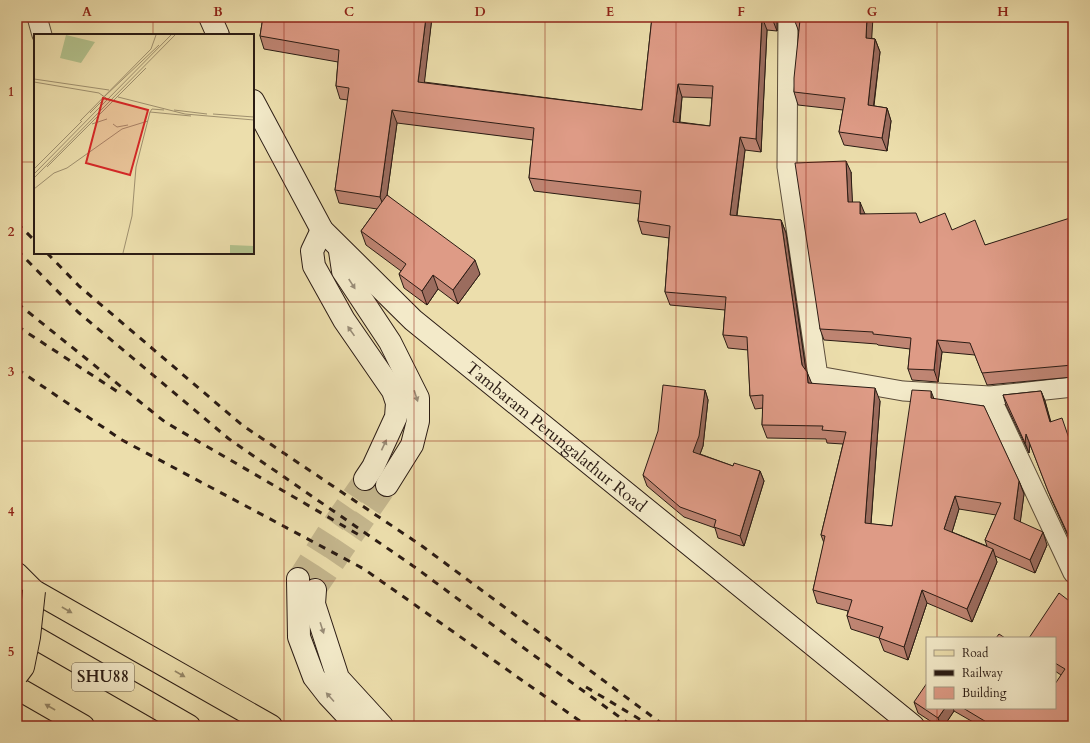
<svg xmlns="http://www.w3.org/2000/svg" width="1090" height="743" font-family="Cardo,serif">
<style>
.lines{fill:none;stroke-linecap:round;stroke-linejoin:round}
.secondary-tunnel{stroke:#c5b78e;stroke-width:22;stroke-dasharray:22 11;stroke-linecap:butt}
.street-casing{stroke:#5b4c3a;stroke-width:21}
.secondary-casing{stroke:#2b1c14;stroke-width:24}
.primary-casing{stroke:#2b1c14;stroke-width:24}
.street{stroke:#f3eac9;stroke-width:19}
.secondary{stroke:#f3eac9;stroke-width:22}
.primary{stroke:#ecdeac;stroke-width:22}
.rail{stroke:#2b1c14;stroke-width:3;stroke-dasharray:7 7;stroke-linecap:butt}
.primary-bridge-casing{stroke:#2b1c14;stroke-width:24;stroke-linecap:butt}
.primary-bridge{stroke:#ecdeac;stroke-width:22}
.wall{fill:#bf8573;stroke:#2b1c14;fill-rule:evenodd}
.shaded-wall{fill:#9b6c5e;stroke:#2b1c14}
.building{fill:#de9b86;stroke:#2b1c14;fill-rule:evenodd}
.oneway{fill:#998d78}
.oneway2{fill:#958768}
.grid{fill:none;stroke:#8f2418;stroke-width:1;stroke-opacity:0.55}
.labels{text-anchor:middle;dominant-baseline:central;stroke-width:3;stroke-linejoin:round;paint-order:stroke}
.shield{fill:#f3eac9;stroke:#675a4a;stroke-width:1}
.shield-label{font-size:16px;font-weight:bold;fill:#2b1c14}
.street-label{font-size:17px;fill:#2b1c14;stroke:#f3eac9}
.inset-road{fill:none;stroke:#9f906f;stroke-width:1}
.view{fill:#d62828;fill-opacity:0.15;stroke:#d62828;stroke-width:2}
.inset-edge{fill:none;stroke:#2b1c14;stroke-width:2}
.neatline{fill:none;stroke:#8f2418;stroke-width:1.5}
.grid-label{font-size:13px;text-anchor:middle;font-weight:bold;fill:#8f2418}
</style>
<rect width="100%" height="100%" fill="#ecdeac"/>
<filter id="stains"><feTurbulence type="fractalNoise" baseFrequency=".005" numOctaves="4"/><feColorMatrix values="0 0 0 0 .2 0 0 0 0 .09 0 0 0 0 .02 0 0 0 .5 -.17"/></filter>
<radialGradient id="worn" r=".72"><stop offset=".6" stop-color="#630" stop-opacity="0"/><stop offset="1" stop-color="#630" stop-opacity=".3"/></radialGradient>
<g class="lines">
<path class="secondary-tunnel" d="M 298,579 L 328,532 L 365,479
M 315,590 L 387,485"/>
<g class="street-casing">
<path id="street" d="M 37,17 L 42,35
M 788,17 L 787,167 L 818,376 L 903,391 L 990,396
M 1073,387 L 990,396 L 1073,573"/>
</g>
<g class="secondary-casing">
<g id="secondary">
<path d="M 210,17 L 218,35"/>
<path id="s1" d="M 253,101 L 322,230 L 413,320 L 913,726"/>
<path d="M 322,230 L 312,251 L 314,266 L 344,320 L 393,391 L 397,403 L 396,417 L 373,467 L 365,479"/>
<path d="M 340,251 L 343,271 L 390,342 L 418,398 L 418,421 L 412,445 L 387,485"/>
<path d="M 298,579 L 299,637 L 314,677 L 328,695 L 357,726"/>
<path d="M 315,590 L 314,604 L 338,678 L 382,726"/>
</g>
</g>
<g class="primary-casing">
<path id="primary" d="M 17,574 L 34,591 L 271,726
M 17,627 L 189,726
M 17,688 L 83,726"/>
</g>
<use href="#street" class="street"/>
<use href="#secondary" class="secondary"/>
<use href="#primary" class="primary"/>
<path class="rail" d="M 17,223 L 35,241
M 17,250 L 78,312 L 229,439 L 416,568 L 532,654 L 632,726
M 47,253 L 79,286 L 242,425 L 422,546 L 665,726
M 17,303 L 165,422 L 359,535
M 17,326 L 121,394
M 17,369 L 122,440 L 364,569 L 587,726
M 586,687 L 651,726"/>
<g class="primary-bridge-casing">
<path id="primary-bridge" d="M 17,675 L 23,667 L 29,637 L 34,591"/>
</g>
<use href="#primary-bridge" class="primary-bridge"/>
</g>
<path class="wall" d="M 263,17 L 432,17 L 424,82 L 642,110 L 652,17 L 777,17 L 777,31 L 767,30 L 761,152 L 745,150 L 737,216 L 781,220 L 786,233 L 806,370 L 811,383 L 880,401 L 871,524 L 892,526 L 934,398 L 1019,481 L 1024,494 L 1020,522 L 1047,545 L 1035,573 L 995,556 L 997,562 L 972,622 L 927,603 L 908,660 L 884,651 L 879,638 L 851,629 L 847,616 L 848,611 L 817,603 L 813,590 L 824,543 L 821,535 L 843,444 L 827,443 L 826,439 L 767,438 L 762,425 L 763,408 L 755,409 L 750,396 L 748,350 L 728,348 L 723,335 L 725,310 L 670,305 L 665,292 L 669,238 L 642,234 L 638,221 L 640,204 L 534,191 L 529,178 L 533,140 L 397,123 L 387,195 L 480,274 L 458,304 L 438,289 L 427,305 L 404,288 L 399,274 L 401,271 L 366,245 L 361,231 L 377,209 L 339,203 L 335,190 L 348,100 L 340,99 L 336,86 L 338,62 L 264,49 L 260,36 ZM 682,97 L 712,98 L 710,126 L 680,122 ZM 959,509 L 996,515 L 985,540 L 987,546 L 952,532 Z
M 794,17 L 871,38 L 875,39 L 880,52 L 874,106 L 887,108 L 891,121 L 887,151 L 844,145 L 839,132 L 843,110 L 798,105 L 794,92 L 799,32 L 794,19 Z
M 851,172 L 852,202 L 865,214 L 920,223 L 952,230 L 985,245 L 1073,225 L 1073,377 L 987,385 L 975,355 L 942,352 L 938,382 L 912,380 L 908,369 L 910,349 L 878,345 L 877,344 L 824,340 L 820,329 Z
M 705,390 L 708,400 L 703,446 L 700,454 L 733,466 L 760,471 L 764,481 L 744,546 L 718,538 L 715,528 L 684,517 L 647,486 L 643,475 Z
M 1041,391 L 1045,401 L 1051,422 L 1073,449 L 1073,547 L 1052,501 L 1030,444 L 1029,453 L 1006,405 L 1003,395 Z
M 1059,593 L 1073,726 L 980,726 L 954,711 L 944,726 L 938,726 L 918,713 L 914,702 L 927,708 L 1055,708 L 1061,675 L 1055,671 L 1055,638 Z"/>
<path class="shaded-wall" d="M 426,17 L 432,17 L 423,95 L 418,82 Z
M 762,17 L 767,30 L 761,152 L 756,139 Z
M 772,17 L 777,17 L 777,31 L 772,18 Z
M 867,17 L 873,17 L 871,50 L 866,38 Z
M 875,39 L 880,52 L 872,118 L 868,105 Z
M 678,84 L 682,97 L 678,135 L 673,122 Z
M 887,108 L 891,121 L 887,151 L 882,138 Z
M 392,110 L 397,123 L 385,210 L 380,197 Z
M 740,137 L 745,150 L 735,228 L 730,215 Z
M 846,161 L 851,172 L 853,213 L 848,202 Z
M 860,202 L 865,214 L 860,214 Z
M 781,220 L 786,233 L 807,378 L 802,365 Z
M 475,260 L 480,274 L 458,304 L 453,290 Z
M 433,275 L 438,289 L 427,305 L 422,291 Z
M 937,340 L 942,352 L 938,382 L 934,370 Z
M 807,372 L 812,384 L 808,383 Z
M 875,388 L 880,401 L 870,536 L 865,523 Z
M 705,390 L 708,400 L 703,446 L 697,462 L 693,452 Z
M 931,391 L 936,404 L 931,398 Z
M 1041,391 L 1045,401 L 1053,432 L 1050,422 Z
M 1026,434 L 1030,444 L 1029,453 L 1025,443 Z
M 760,471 L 764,481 L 744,546 L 740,536 Z
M 1019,481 L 1024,494 L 1019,532 L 1014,519 Z
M 955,496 L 959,509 L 949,542 L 944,529 Z
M 1043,532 L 1047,545 L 1035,573 L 1030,560 Z
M 993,549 L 997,562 L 972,622 L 967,609 Z
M 922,590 L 927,603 L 908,660 L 904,647 Z
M 945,708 L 953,708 L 954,711 L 944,726 L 941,726 L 938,718 Z"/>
<path class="building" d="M 263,17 L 426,17 L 418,82 L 642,110 L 652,17 L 772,17 L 772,18 L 762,17 L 756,139 L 740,137 L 730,215 L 781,220 L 802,365 L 807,372 L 808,383 L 875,388 L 865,523 L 892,526 L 912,390 L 931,391 L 931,398 L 984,406 L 1019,481 L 1014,519 L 1043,532 L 1030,560 L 985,540 L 1001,503 L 955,496 L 944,529 L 993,549 L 967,609 L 922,590 L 904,647 L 879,638 L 883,627 L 847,616 L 852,600 L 813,590 L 825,536 L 821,535 L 846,432 L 822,430 L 823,426 L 762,425 L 763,395 L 750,396 L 747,337 L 723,335 L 726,297 L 665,292 L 670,226 L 638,221 L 641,191 L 529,178 L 534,128 L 392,110 L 380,197 L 335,190 L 349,88 L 336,86 L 339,50 L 260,36 ZM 678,84 L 713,86 L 710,126 L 673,122 Z
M 794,17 L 867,17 L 866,38 L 875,39 L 868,105 L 887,108 L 882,138 L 839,132 L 845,98 L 794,92 L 794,78 L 800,20 L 794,19 Z
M 846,161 L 848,202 L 860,202 L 860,214 L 916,213 L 920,223 L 945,213 L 952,230 L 975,220 L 985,245 L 1070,218 L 1073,227 L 1073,365 L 982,373 L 970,343 L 937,340 L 934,370 L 908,369 L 911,338 L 873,334 L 873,332 L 820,329 L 795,163 Z
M 387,195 L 475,260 L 453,290 L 433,275 L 422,291 L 399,274 L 406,264 L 361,231 Z
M 663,385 L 705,390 L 699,436 L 693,452 L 733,466 L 734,463 L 760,471 L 740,536 L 714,527 L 716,520 L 680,507 L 643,475 L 658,431 Z
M 1041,391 L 1050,422 L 1062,418 L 1073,450 L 1073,463 L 1069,464 L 1073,475 L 1073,540 L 1071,541 L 1048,491 L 1026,434 L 1025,443 L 1003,395 Z
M 1059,593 L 1068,600 L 1073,599 L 1073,726 L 993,726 L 963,708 L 1055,708 L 1055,684 L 1065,669 L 1055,663 L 1055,638 L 1029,638 Z
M 999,634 L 1005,638 L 996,638 Z
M 927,683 L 927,708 L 945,708 L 938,718 L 914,702 Z"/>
<defs><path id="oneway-solid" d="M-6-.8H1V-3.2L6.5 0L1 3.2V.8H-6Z"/></defs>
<g class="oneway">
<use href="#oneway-solid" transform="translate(352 284) rotate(57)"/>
<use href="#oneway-solid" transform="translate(351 331) rotate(-125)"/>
<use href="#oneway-solid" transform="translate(416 396) rotate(72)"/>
<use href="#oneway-solid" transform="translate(384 445) rotate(-65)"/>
<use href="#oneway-solid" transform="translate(322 628) rotate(72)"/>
<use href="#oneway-solid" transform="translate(330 697) rotate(-132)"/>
</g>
<g class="oneway2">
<use href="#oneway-solid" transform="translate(67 610) rotate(30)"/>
<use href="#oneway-solid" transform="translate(180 674) rotate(30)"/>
<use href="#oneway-solid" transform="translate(50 707) rotate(-150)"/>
</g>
<path class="grid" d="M 153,17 L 153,35M 284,17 L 284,726M 414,17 L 414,726M 545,17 L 545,726M 676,17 L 676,726M 806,17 L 806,726M 937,17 L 937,638M 17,162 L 35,162M 253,162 L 1073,162M 153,253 L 153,726M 17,302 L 1073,302M 17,441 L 1073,441M 17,581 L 1073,581M 937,708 L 937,726"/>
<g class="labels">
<rect class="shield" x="72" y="663" width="62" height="28" rx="3"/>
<g class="shield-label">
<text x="103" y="677">SHU88</text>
</g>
<g class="street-label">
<text stroke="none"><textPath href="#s1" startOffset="459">Tambaram Perungalathur Road</textPath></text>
</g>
</g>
<g transform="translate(34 34)">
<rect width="220" height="220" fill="#ecdeac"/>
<path d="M 32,1 L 61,8 L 47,29 L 26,24 ZM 196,211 L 220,212 L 220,219 L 196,219 Z" fill="#b3c28d"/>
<path class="inset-road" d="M 0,45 L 75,56M 0,48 L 65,59 L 72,64M 71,62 L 125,11M 84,63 L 151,80 L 220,86M 140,76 L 173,80M 116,78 L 118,75 L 130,76M 116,78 L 157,82M 56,79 L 72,63M 179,80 L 220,83M 46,87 L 117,15 L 122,1M 58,90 L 73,85M 79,90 L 83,93 L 94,91M 13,133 L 112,34M 0,135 L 48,87M 0,140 L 137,1M 0,144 L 141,1M 0,155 L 20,139 L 33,134 L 88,95 L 114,87M 89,219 L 98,182 L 102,133 L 116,78"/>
<path class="view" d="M 69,64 L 114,76 L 96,141 L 52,129 Z"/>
<rect width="220" height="220" class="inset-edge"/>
</g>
<rect width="1090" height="743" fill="none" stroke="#ecdeac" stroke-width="44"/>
<rect x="926" y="637" width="130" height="72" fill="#f3eac9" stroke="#a39881"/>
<rect x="934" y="650" width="20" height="6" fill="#ecdeac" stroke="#a39881"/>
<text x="962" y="657" font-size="12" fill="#2b1c14">Road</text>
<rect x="934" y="670" width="20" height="6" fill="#2b1c14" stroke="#a39881"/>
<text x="962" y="677" font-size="12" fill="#2b1c14">Railway</text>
<rect x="934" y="687" width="20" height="12" fill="#de9b86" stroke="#a39881"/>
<text x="962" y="697" font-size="12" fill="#2b1c14">Building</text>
<rect x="22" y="22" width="1046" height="699" class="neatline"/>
<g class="grid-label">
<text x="87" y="16">A</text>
<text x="218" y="16">B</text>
<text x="349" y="16">C</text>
<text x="480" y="16">D</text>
<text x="610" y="16">E</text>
<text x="741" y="16">F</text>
<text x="872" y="16">G</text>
<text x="1003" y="16">H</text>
<text x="11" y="96">1</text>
<text x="11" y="236">2</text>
<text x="11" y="376">3</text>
<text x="11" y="516">4</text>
<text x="11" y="656">5</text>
</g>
<rect width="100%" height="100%" filter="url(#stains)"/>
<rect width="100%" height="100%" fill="url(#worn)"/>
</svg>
